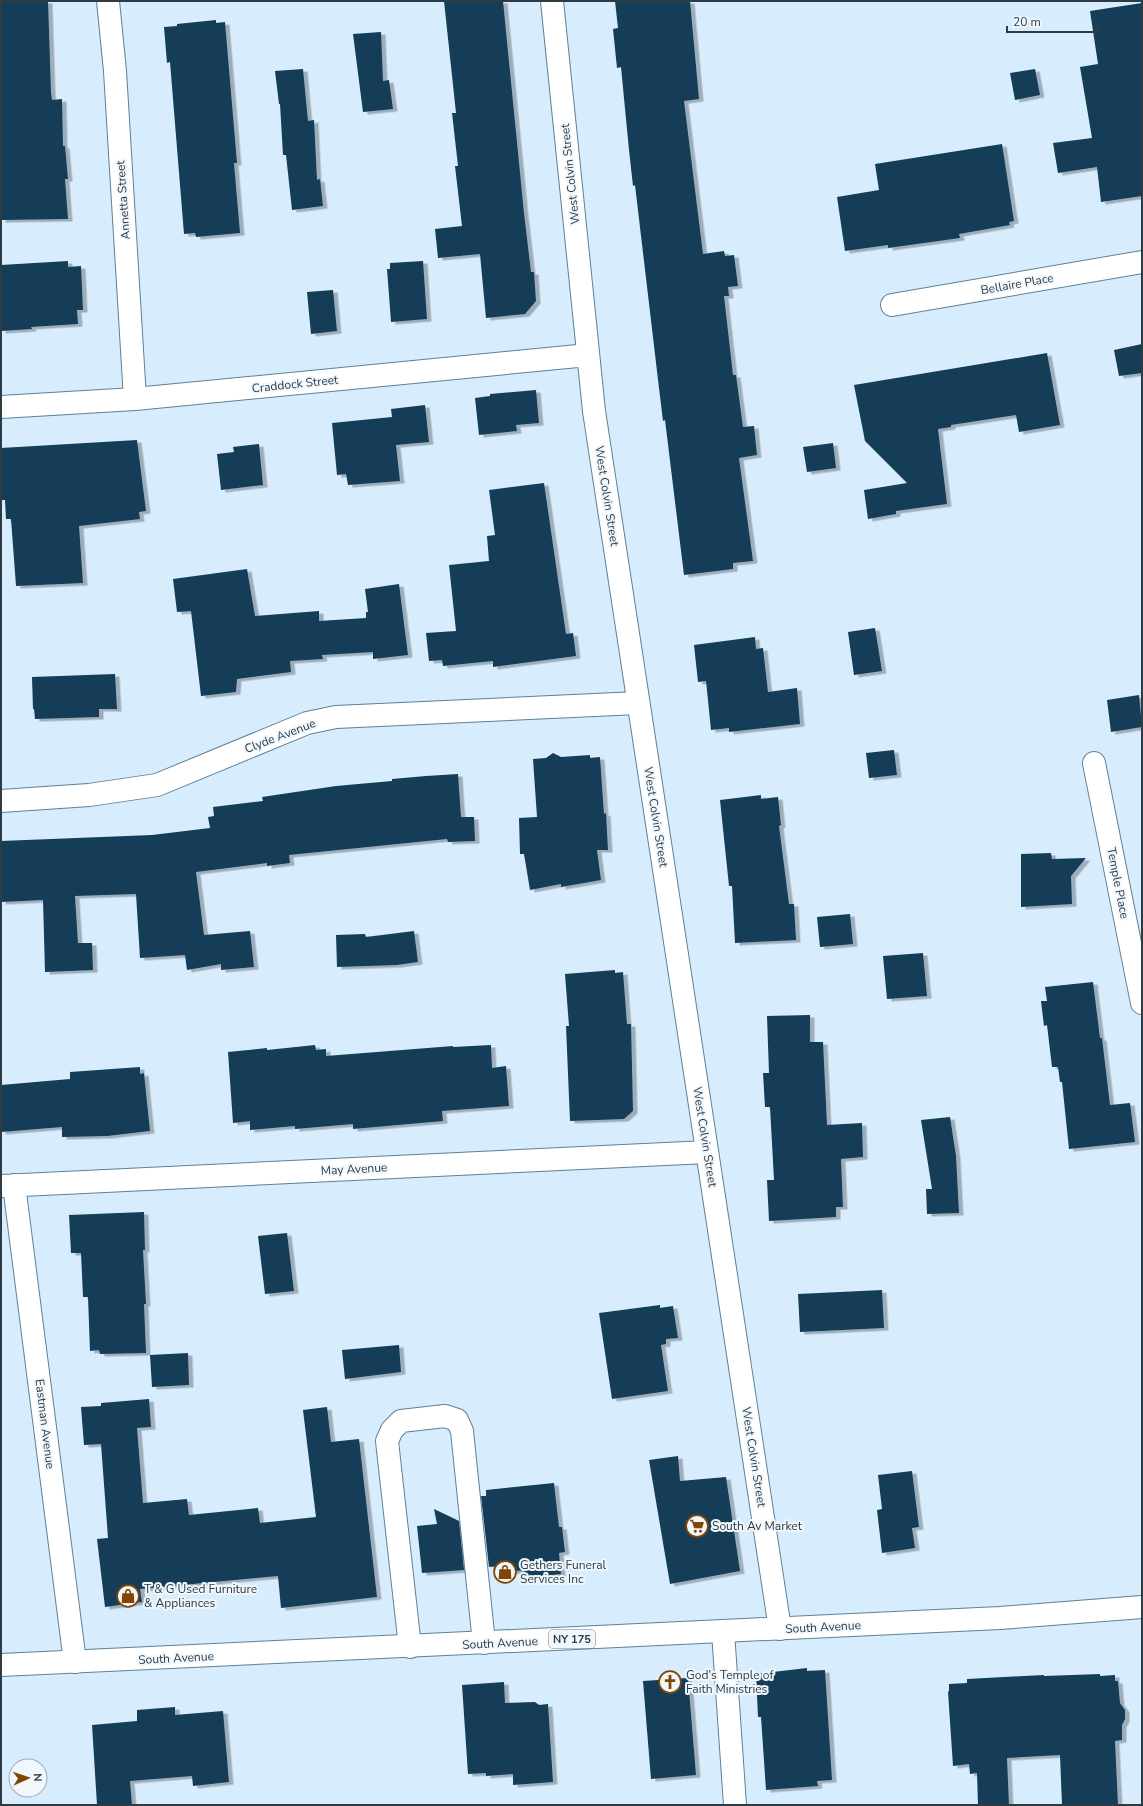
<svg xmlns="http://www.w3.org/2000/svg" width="1143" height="1806" font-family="'Nunito Sans',sans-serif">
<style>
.building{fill:#123e58;filter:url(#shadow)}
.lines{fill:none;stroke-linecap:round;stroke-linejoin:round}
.minor-casing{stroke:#5e8096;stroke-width:24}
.major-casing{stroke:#5e8096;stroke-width:24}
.minor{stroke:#fff;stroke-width:22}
.major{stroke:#fff;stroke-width:22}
.labels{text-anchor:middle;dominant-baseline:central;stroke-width:4;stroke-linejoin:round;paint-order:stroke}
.shield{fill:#f0f7fd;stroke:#68737c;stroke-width:1}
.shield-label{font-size:11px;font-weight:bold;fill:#2d3b45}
.street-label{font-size:12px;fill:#2d3b45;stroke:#f0f7fd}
.poi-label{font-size:12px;fill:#2d3b45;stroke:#f0f7fd;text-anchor:start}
</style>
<defs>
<filter id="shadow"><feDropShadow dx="4.5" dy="2.5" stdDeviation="0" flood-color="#0004"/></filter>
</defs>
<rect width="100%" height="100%" fill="#d7ecfc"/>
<path class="building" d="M 1,1 L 48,1 L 51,92 L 52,100 L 62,99 L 63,146 L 65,146 L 68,179 L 65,179 L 68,219 L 1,220 Z
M 444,1 L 503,1 L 524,213 L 531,272 L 534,272 L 536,301 L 525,314 L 486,318 L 480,254 L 438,258 L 435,229 L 462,226 L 455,166 L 458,166 L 452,113 L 456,113 Z
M 615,1 L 690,1 L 699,99 L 684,101 L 703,254 L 724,251 L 725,256 L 734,255 L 738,286 L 728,287 L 729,296 L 724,296 L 733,375 L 736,375 L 743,427 L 754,426 L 757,455 L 739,458 L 753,561 L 733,563 L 733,569 L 684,575 L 665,420 L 663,421 L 659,388 L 635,185 L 633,186 L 629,150 L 621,67 L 617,68 L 613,29 L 618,28 Z
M 1142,3 L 1142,196 L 1101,202 L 1097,167 L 1058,173 L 1053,143 L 1092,138 L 1080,67 L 1098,64 L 1090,11 Z
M 216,20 L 216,23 L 225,22 L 237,163 L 234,163 L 240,233 L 196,237 L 195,233 L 184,234 L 170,62 L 167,63 L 164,27 L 177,26 L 177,24 Z
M 381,32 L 383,81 L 389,80 L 393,109 L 363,112 L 353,34 Z
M 303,69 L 308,121 L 314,120 L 317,180 L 320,179 L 323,206 L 292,210 L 286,155 L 283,155 L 280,104 L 279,104 L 275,71 Z
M 1035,69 L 1040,95 L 1015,100 L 1010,73 Z
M 1002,144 L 1014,221 L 1009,222 L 1010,225 L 959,234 L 960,238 L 888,248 L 888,245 L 845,251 L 837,197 L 879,190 L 875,164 Z
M 68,261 L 68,267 L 81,266 L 83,310 L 77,310 L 78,324 L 31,327 L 32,329 L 1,331 L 1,265 Z
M 423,261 L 427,319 L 391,322 L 387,269 L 390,269 L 390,263 Z
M 333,290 L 337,331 L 311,334 L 307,292 Z
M 1142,344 L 1142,373 L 1119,376 L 1114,350 Z
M 1047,353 L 1060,425 L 1019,432 L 1016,415 L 951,425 L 951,427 L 938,429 L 947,504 L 896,511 L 896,514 L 868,519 L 864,490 L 907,483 L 865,441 L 854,385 Z
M 536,390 L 539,423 L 516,425 L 517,431 L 479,435 L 475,398 L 490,396 L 490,394 Z
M 425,405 L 429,442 L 396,445 L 400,481 L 348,485 L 346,474 L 337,475 L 332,423 L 392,417 L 391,409 Z
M 137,440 L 146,511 L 139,512 L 140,519 L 79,526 L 83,583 L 16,586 L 11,519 L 6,519 L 5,500 L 1,500 L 1,448 Z
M 833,443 L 836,468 L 807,472 L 803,447 Z
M 259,444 L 263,485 L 221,490 L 217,454 L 234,452 L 233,447 Z
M 544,483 L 566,634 L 573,633 L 576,656 L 493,667 L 493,661 L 443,666 L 442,660 L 429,661 L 426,633 L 456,631 L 449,565 L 489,561 L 487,536 L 495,535 L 489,490 Z
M 247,569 L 255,616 L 319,611 L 319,621 L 366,618 L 366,612 L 368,612 L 365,589 L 399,584 L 408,655 L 373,659 L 373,652 L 322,655 L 323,659 L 290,661 L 291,672 L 237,679 L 236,692 L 201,696 L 191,611 L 177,612 L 173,579 Z
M 875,628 L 882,671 L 854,675 L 848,632 Z
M 755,637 L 756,649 L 763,648 L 768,692 L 797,688 L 800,724 L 729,732 L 729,728 L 711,730 L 706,681 L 698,682 L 694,645 Z
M 115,674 L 117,709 L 99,709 L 99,717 L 35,719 L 34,709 L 33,709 L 32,677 Z
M 1139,695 L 1142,727 L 1111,732 L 1107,700 Z
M 894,750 L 897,775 L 869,778 L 866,753 Z
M 553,753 L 561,757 L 590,755 L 590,758 L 600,757 L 604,814 L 606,813 L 608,850 L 597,850 L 601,880 L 561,887 L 561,884 L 530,890 L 524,854 L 520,854 L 519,818 L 537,817 L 533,759 L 546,758 Z
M 458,774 L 461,817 L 474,817 L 475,841 L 448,842 L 447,839 L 289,855 L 290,863 L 267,866 L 267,863 L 196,872 L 204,935 L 250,931 L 254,967 L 221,970 L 221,964 L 187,970 L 185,955 L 140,958 L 136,894 L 75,896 L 78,943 L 92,943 L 93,970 L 45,972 L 43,900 L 1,902 L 1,841 L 152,835 L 210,828 L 208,817 L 214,816 L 213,807 L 263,801 L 262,797 L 336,786 L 392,781 L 392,779 L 426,776 Z
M 761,795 L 761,799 L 778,797 L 781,825 L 779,826 L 789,904 L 794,904 L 796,940 L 735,943 L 732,886 L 729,886 L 720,800 Z
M 1051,853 L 1052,859 L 1086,858 L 1071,876 L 1072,904 L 1021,907 L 1021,854 Z
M 850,914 L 853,944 L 820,947 L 817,917 Z
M 414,931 L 418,962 L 397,965 L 337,967 L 336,935 L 365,934 L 366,937 Z
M 923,953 L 927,996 L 887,999 L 883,956 Z
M 615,970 L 615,973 L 623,972 L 627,1024 L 631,1024 L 633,1111 L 624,1119 L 570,1121 L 566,1026 L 569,1026 L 565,974 Z
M 1093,982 L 1100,1038 L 1102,1038 L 1110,1105 L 1130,1103 L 1135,1142 L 1069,1149 L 1062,1082 L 1060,1082 L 1058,1067 L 1052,1067 L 1047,1025 L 1044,1026 L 1041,1001 L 1047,1001 L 1045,987 Z
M 810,1015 L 810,1042 L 823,1042 L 827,1125 L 862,1123 L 863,1157 L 841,1159 L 843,1207 L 836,1207 L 836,1217 L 769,1221 L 767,1180 L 774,1180 L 770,1107 L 765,1107 L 763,1073 L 769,1073 L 767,1016 Z
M 315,1045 L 316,1050 L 326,1049 L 326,1056 L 453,1046 L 453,1047 L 491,1045 L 492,1068 L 506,1066 L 509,1106 L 442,1111 L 443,1121 L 353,1129 L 353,1124 L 295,1129 L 295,1126 L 250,1130 L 250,1121 L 233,1123 L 228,1052 L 267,1048 L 267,1050 Z
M 140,1067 L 140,1074 L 144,1073 L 150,1131 L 107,1136 L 62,1137 L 62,1127 L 1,1132 L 1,1085 L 70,1079 L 70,1072 Z
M 950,1117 L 956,1156 L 959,1213 L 927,1214 L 926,1189 L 932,1189 L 921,1120 Z
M 144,1212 L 145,1250 L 143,1250 L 146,1304 L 144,1304 L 146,1353 L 100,1354 L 99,1350 L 90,1351 L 88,1297 L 83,1297 L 81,1253 L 71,1253 L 69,1215 Z
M 287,1233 L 294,1291 L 265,1294 L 258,1236 Z
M 882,1290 L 884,1328 L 800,1332 L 798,1294 Z
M 660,1305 L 660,1308 L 673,1306 L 678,1338 L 666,1339 L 666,1344 L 661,1345 L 668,1391 L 612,1399 L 599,1313 Z
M 399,1345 L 401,1372 L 345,1379 L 342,1350 Z
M 188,1353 L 189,1385 L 152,1387 L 150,1355 Z
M 149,1399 L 151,1427 L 137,1428 L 143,1503 L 187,1499 L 189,1515 L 258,1508 L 260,1523 L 316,1517 L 303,1410 L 327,1407 L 331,1442 L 359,1439 L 377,1597 L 281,1608 L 278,1576 L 140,1589 L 142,1602 L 105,1607 L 97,1539 L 108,1538 L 101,1444 L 84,1445 L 81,1407 L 101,1406 L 101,1403 Z
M 678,1456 L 680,1481 L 726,1477 L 740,1571 L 670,1584 L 649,1460 Z
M 912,1471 L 919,1527 L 912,1528 L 915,1548 L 882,1553 L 877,1510 L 882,1509 L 878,1475 Z
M 554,1483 L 559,1527 L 562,1527 L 565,1552 L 559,1553 L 561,1574 L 525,1578 L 524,1570 L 501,1573 L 500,1566 L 489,1567 L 481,1496 L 486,1496 L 486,1490 Z
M 434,1509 L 459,1521 L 464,1570 L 422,1573 L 417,1526 L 437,1524 Z
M 807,1668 L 807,1671 L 825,1670 L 832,1780 L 817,1781 L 818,1786 L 766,1790 L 761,1717 L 758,1717 L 756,1674 Z
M 1100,1674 L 1100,1676 L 1115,1675 L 1115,1681 L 1118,1681 L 1120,1703 L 1125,1710 L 1125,1719 L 1122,1725 L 1122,1740 L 1115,1741 L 1118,1805 L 1062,1805 L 1060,1755 L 1007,1758 L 1009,1805 L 978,1805 L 977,1773 L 970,1774 L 969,1764 L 953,1766 L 948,1692 L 949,1691 L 949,1684 L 967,1683 L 967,1679 L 1044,1675 L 1044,1676 Z
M 688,1678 L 696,1775 L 651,1779 L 643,1681 Z
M 504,1682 L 505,1703 L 535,1702 L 539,1705 L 548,1704 L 553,1782 L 513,1785 L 513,1774 L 486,1776 L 486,1773 L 468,1774 L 462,1685 Z
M 175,1707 L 175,1715 L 223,1711 L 229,1782 L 193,1786 L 192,1776 L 130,1781 L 132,1805 L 97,1805 L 92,1725 L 137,1721 L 137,1710 Z"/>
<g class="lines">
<g class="minor-casing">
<path id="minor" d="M 108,1 L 115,71 L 135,399
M 552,1 L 594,411 L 780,1629
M 892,305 L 1142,262
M 1,407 L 135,399 L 588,355
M 1094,763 L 1142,1003
M 1,801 L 89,795 L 157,785 L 307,723 L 336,717 L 638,703
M 14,1185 L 75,1662
M 1,1186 L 707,1152
M 723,1632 L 735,1805
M 410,1647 L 387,1441 L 392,1430 L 401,1421 L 445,1416 L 457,1420 L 462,1431 L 484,1643"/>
</g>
<g class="major-casing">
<path id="major" d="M 1,1665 L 1000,1618 L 1142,1607"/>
</g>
<use href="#minor" class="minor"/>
<use href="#major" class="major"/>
</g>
<defs>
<g id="supermarket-ring" transform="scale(1.15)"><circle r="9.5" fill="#f0f7fd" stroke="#834602" stroke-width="1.5"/><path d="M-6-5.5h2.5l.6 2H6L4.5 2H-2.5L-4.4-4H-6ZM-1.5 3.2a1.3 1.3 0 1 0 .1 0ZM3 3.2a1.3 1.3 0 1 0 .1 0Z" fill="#834602"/></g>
<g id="shop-ring" transform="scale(1.15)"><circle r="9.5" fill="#f0f7fd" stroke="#834602" stroke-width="1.5"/><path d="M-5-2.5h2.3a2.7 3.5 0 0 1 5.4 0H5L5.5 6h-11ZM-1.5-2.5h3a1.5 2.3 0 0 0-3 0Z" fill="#834602"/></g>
<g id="church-ring" transform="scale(1.15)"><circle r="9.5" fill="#f0f7fd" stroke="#834602" stroke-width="1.5"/><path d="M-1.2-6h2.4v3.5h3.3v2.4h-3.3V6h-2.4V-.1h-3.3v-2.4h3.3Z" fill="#834602"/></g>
</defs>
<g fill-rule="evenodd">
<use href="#supermarket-ring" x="697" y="1526"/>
<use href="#shop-ring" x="505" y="1572"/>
<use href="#shop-ring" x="128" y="1596"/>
<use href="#church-ring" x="670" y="1682"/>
</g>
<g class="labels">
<rect class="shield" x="549" y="1630" width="46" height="18" rx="3"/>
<g class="shield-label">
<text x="572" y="1639">NY 175</text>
</g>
<g class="street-label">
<text transform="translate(570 174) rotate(-96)">West Colvin Street</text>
<text transform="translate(123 200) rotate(-94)">Annetta Street</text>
<text transform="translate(1017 284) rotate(-10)">Bellaire Place</text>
<text transform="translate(295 384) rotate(-6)">Craddock Street</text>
<text transform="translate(607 496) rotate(81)">West Colvin Street</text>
<text transform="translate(280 736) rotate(-21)">Clyde Avenue</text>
<text transform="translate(656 817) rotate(81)">West Colvin Street</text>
<text transform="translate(1118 883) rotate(79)">Temple Place</text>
<text transform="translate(705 1137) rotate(81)">West Colvin Street</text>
<text transform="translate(354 1169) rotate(-3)">May Avenue</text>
<text transform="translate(45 1424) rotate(83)">Eastman Avenue</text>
<text transform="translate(754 1457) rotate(81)">West Colvin Street</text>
<text transform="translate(823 1627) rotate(-3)">South Avenue</text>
<text transform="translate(500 1643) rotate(-3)">South Avenue</text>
<text transform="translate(176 1658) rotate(-3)">South Avenue</text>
</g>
<g class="poi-label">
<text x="712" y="1526">South Av Market</text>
<text x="520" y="1565">Gethers Funeral<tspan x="520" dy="14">Services Inc</tspan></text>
<text x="144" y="1589">T &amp; G Used Furniture<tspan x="144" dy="14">&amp; Appliances</tspan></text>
<text x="686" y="1675">God's Temple of<tspan x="686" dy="14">Faith Ministries</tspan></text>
</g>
</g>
<rect width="1143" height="1806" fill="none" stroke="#2d3b45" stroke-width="4"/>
<g transform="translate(28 1778) rotate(87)"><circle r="19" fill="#f0f7fd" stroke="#a2acb3"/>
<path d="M0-3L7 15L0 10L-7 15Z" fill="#834602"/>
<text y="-6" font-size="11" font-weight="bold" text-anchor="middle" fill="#2d3b45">N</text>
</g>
<path d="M1007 26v6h91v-6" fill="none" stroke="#2d3b45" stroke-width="2"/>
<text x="1013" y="26" font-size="12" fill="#2d3b45" stroke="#f0f7fd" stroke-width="3" paint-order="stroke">20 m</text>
</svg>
